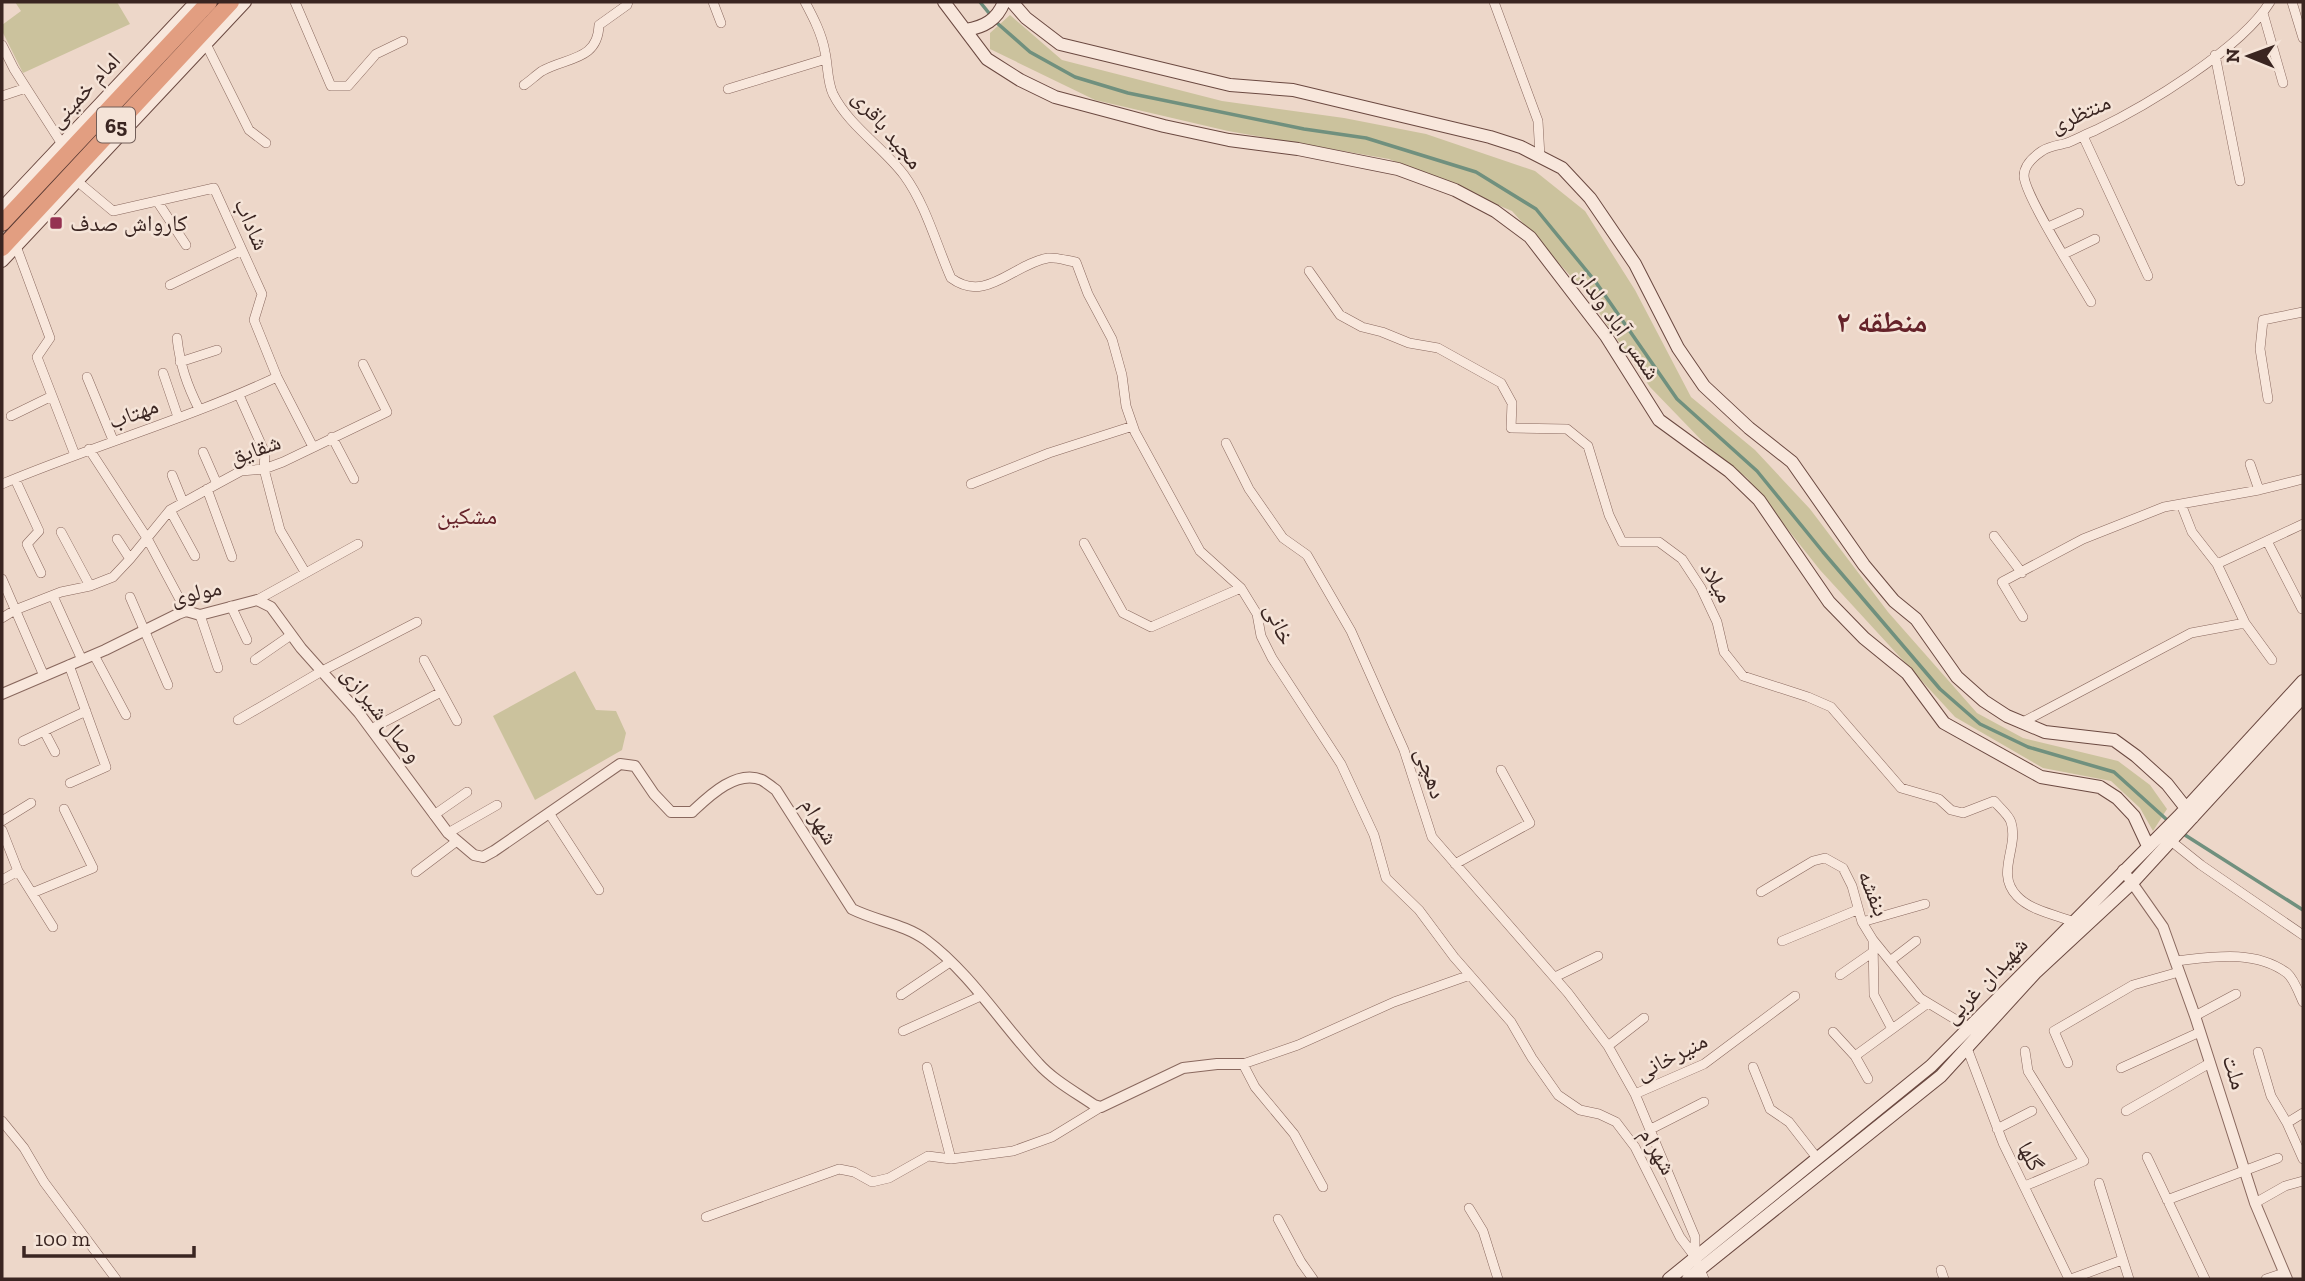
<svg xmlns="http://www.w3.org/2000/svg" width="2305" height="1281" font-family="'Zilla Slab','Noto Naskh Arabic',serif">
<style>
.green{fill:#cbc29d}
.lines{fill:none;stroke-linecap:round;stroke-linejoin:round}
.stream{stroke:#70907e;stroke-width:3.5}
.minor-casing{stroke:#89685e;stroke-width:10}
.tertiary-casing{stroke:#89685e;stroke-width:12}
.secondary-casing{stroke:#6b4941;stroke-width:14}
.trunk-casing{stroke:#573832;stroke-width:18}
.minor{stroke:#f8e7dc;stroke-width:9}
.tertiary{stroke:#f8e7dc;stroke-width:10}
.secondary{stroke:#f8e7dc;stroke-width:12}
.trunk{stroke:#e29e81;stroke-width:16}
.poi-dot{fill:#953151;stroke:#f5e4d8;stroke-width:2.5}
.labels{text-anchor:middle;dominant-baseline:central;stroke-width:5;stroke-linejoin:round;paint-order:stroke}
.shield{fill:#f5e4d8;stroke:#725e58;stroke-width:2}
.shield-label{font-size:21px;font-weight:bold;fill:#3a2521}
.street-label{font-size:23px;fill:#3a2521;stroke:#f5e4d8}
.poi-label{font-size:23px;fill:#3a2521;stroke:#f5e4d8;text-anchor:start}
.neighbourhood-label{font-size:24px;fill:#652229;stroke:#f5e4d8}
.district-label{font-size:30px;font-weight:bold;fill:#652229;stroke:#f5e4d8}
</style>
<rect width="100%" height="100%" fill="#edd7c9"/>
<path class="green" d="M 15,2 L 117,2 L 130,24 L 23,73 L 2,31 L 2,25 L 21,11 Z
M 1010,15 L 1062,60 L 1222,101 L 1344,118 L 1426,134 L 1535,171 L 1585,211 L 1635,290 L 1691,397 L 1755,450 L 1810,509 L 1888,612 L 1977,713 L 2023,738 L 2118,761 L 2150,785 L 2167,809 L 2153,831 L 2140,808 L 2111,781 L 2043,768 L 1955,717 L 1820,570 L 1747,478 L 1708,447 L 1650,387 L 1584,291 L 1512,211 L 1389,159 L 1228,131 L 1095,100 L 990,49 L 990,33 Z
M 575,671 L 596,710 L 616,711 L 626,733 L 622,750 L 535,800 L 493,716 Z"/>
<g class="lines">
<path class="stream" d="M 980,2 L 997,23 L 1030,52 L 1075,77 L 1128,93 L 1304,129 L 1366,138 L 1476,172 L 1536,209 L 1595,281 L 1677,399 L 1757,471 L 1823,552 L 1940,689 L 1980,724 L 2028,747 L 2114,772 L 2166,819
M 2185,835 L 2303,910"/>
<g class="minor-casing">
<path id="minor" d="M 295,2 L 331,86 L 348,86 L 376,54 L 403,41
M 713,2 L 721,23
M 805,2 C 813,17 822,34 825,52 C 828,65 827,81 833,94 C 849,126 883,147 904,175 C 926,205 936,244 951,278 C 986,304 1013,264 1048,258 C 1056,257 1068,261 1076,262 L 1088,294 L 1112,339 L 1122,375 L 1126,406 L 1135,432 L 1200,551 L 1241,588 L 1257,614 L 1261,636 L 1272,658 L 1341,764 L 1374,835 L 1386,878 L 1419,910 L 1454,957 L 1511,1022 L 1532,1058 L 1558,1095 L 1580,1110 L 1599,1114 L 1616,1122 L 1635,1147 L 1680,1237 L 1695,1257 L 1704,1279
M 1494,2 L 1538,121 L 1540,157
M 2292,2 L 2303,38
M 2263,13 L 2283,83
M 206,44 L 249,130 L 266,143
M 2,45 L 14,69 L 62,144
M 2215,55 L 2240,181
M 524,85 C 530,81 536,75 542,71 C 566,57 598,61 599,25 L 627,5 L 628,2
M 728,89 L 826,59
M 2,96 L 26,88
M 2083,136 L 2148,276
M 77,181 L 113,211 L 214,188 L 262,294 L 254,320 L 277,377 L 313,447
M 157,201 L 186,245
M 2048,227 L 2079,213
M 16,246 L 50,338 L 37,357 L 75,455
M 2064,254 L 2095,239
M 1309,271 L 1340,315 L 1362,327 L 1382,332 L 1409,343 L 1438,348 L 1501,383 L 1512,403 L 1511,428 L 1567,429 L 1588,446 L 1609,515 L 1622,542 L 1659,542 L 1682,559 L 1701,588 L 1717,622 L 1724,652 L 1743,676 L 1808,697 L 1831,707 L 1901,788 L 1939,799 L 1951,810 L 1963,813 L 1994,801 C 1999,807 2009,815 2011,822 C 2019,848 1995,873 2017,896 C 2030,910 2055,915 2072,921
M 170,285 L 242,250
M 2091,302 C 2078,279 2025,196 2024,176 C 2024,165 2033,157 2042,151 C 2049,146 2059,145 2067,143 C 2077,139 2086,134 2096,130 C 2146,106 2241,49 2270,2
M 177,338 C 180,365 187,385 199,409
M 180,362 L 217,350
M 163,373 L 178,417
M 87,377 L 113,440
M 239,395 L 265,453 L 264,469 L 280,530 L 305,572
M 2268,399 L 2260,349 L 2263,320 L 2303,312
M 11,416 L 52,396
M 332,437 L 354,479
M 1226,443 L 1249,489 L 1283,538 L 1307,555 L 1351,631 L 1404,750 L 1432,837 L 1568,993 L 1608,1046 L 1635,1094
M 89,449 L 147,538 L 186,611
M 203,452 L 217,484
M 2250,464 L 2259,490
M 172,475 L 183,502
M 15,479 L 39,531 L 27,544 L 41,573
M 2,484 C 92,446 188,419 277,377
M 971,484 L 1049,453 L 1133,426
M 207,489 L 232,557
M 2181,504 L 2192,532 L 2217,564 L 2245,623 L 2272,660
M 170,510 L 195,556
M 61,532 L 90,586
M 1994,536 L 2022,573
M 117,539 L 130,559
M 2267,541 L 2302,609
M 1084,543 L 1123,613 L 1151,627 L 1241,588
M 2217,564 L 2303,524
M 2,579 L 44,676
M 53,596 L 82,660
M 130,597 L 168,685
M 257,600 L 358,544
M 231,606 L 247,640
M 200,615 L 218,668
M 2023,617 L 2002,582 L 2083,539 L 2164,507 L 2259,490 L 2303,479
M 2,618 L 15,610 L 61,592 L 90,586 L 113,577 L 130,559 L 170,510 L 217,484 L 241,471 L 264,469 L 283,462 L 387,412 L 363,364
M 94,655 L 126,715
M 255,660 L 291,635
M 424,660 L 457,721
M 69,665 L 106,767 L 70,783
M 238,720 L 322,671 L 417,622
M 2023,722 L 2191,633 L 2245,623
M 371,729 L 441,692
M 44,731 L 55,752
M 23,741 L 86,711
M 549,813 L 599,890
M 434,815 L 467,792
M 2,821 L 31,803
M 2,830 L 18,871 L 53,927
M 448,833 L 497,805
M 2171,841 L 2201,865 L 2303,935
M 1455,864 L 1530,823 L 1501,770
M 416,872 L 457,841
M 2,880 L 18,871
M 1761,892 L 1813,861 L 1825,858 L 1843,868 L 1852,886 L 1862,922 L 1873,940 L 1920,998 L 1968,1027
M 32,893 L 93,868 L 64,809
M 1862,922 L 1925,904
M 1873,940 L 1874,995 L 1892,1029
M 1782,941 L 1857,910
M 1890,961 L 1916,941
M 2175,961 C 2212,957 2254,949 2287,973 C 2294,979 2299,993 2303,1002
M 1840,975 L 1873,952
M 1555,977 L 1598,956
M 901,995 L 950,962
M 2195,1016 L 2236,994
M 903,1031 L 981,996
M 1833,1032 L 1855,1056 L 1868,1079
M 1608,1046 L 1644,1018
M 1967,1048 L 2003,1143 L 2069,1279
M 2025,1051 L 2028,1071 L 2084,1161 L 2025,1186
M 2258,1052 L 2271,1096 L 2287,1123
M 1855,1056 L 1928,1003
M 2068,1063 L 2054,1031 L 2133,985 L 2179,972
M 927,1067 L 951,1159
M 1753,1067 L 1770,1109 L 1789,1122 L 1817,1158
M 2121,1068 L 2200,1032
M 2126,1111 L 2210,1063
M 2303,1113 L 2287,1123 L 2303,1159
M 2,1121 L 24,1148 L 44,1182 L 116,1279
M 1651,1129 L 1704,1102
M 1997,1129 L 2032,1111
M 2147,1157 L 2205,1279
M 2099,1183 L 2129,1279
M 1323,1187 L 1294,1134 L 1255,1087 L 1243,1064 L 1298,1045 L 1394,1002 L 1470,975
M 2167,1200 L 2278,1158
M 2255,1203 L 2285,1186 L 2303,1181
M 1469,1208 L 1483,1231 L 1498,1279
M 706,1217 L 839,1169 L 854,1172 L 872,1182 L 889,1178 L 928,1156 L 951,1159 L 1013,1151 L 1052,1137 L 1101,1107
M 1278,1219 L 1301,1262 L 1313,1279
M 1695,1257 L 1695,1237 L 1635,1094 L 1704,1064 L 1795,996
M 1941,1270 L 1944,1279
M 2071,1279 L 2122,1260
M 2266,1279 L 2284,1273"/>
</g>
<g class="tertiary-casing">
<path id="tertiary" d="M 2,694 L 105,650 L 178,614 L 186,611 L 200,615 L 257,600 L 271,607 L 301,648 L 359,713 L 448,833 L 474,855 L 483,857 L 494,851 L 620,764 L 635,766 L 654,794 L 671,812 L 692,812 C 708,797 736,769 762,780 C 767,783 772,787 776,790 L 852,909 C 876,921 904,924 926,940 C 970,973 1001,1023 1038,1063 C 1053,1080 1075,1092 1094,1105 L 1101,1107 L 1183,1068 L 1217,1064 L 1243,1064
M 2123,870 L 2163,927 L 2195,1016 L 2255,1203 L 2287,1279"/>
</g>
<g class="secondary-casing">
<path id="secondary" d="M 944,2 L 987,59 L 1020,80 L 1055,97 L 1164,126 L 1229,140 L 1298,149 L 1398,169 L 1455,190 L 1495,211 L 1530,237 L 1606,336 L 1659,420 L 1729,471 L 1759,500 L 1829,602 L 1864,638 L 1907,673 L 1944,723 L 2041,777 L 2100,787 L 2117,798 L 2134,816 L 2148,846
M 1012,2 L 1026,18 L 1060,44 L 1230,85 L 1293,90 L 1490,137 L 1521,147 L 1562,168 L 1590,198 L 1635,264 L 1678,348 L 1704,386 L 1749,428 L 1792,462 L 1864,565 L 1894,601 L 1916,619 L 1957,677 L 1984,701 L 2007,716 L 2045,732 L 2114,740 L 2136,756 L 2167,784 L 2193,817
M 966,30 C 984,27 997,20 1004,2
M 2,208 L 196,2
M 2,261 L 245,2
M 1669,1279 L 1931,1066 L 2179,816 L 2303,681
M 1688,1279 L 1941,1076 L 2036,972 L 2133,882 L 2303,697"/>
</g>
<g class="trunk-casing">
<path id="trunk" d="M 2,223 L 209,2
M 2,248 L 231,2"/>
</g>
<use href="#minor" class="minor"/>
<use href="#tertiary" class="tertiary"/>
<use href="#secondary" class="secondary"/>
<use href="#trunk" class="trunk"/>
</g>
<rect class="poi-dot" x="49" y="216" width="14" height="14" rx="3.5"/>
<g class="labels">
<rect class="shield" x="97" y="107.5" width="38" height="35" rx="5"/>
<g class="shield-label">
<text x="116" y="125">65</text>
</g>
<g class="street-label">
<text transform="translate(84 90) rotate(-47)">امام خمینی</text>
<text transform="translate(2080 113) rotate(-24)">منتظری</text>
<text transform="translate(888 129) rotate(50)">مجید باقری</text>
<text transform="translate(252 224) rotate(66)">شاداب</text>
<text transform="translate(1618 323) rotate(55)">شمس آباد ولدان</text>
<text transform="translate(133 413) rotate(-20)">مهتاب</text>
<text transform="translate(255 449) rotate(-19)">شقایق</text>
<text transform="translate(1717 582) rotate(61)">میلاد</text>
<text transform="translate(196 592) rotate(-12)">مولوی</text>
<text transform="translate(1280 624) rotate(67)">خانی</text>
<text transform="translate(382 714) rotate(52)">وصال شیرازی</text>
<text transform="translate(1431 773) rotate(71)">دهچی</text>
<text transform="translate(820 821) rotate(59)">شهرام</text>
<text transform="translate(1874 893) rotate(68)">بنفشه</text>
<text transform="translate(1985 980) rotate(-46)">شهیدان غربی</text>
<text transform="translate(1671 1056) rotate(-27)">منیرخانی</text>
<text transform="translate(2235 1072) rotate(73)">ملت</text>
<text transform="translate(1658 1151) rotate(60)">شهرام</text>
<text transform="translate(2031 1156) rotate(63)">گلها</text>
</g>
<g class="poi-label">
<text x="70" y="223">کارواش صدف</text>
</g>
<g class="neighbourhood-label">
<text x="467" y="515">مشکین</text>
</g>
<g class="district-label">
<text x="1882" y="322">منطقه ۲</text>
</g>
</g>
<rect width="2305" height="1281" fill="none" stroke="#3a2521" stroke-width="7"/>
<g transform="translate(2249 56) rotate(271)" stroke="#f5e4d8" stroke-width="5" paint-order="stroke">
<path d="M0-5L12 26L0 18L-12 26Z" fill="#3a2521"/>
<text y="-10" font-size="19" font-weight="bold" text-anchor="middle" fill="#3a2521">N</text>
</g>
<path d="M24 1246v10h170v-10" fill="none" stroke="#3a2521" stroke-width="3.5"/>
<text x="35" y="1246" font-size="21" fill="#3a2521" stroke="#f5e4d8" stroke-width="5" paint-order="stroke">100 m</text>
</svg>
